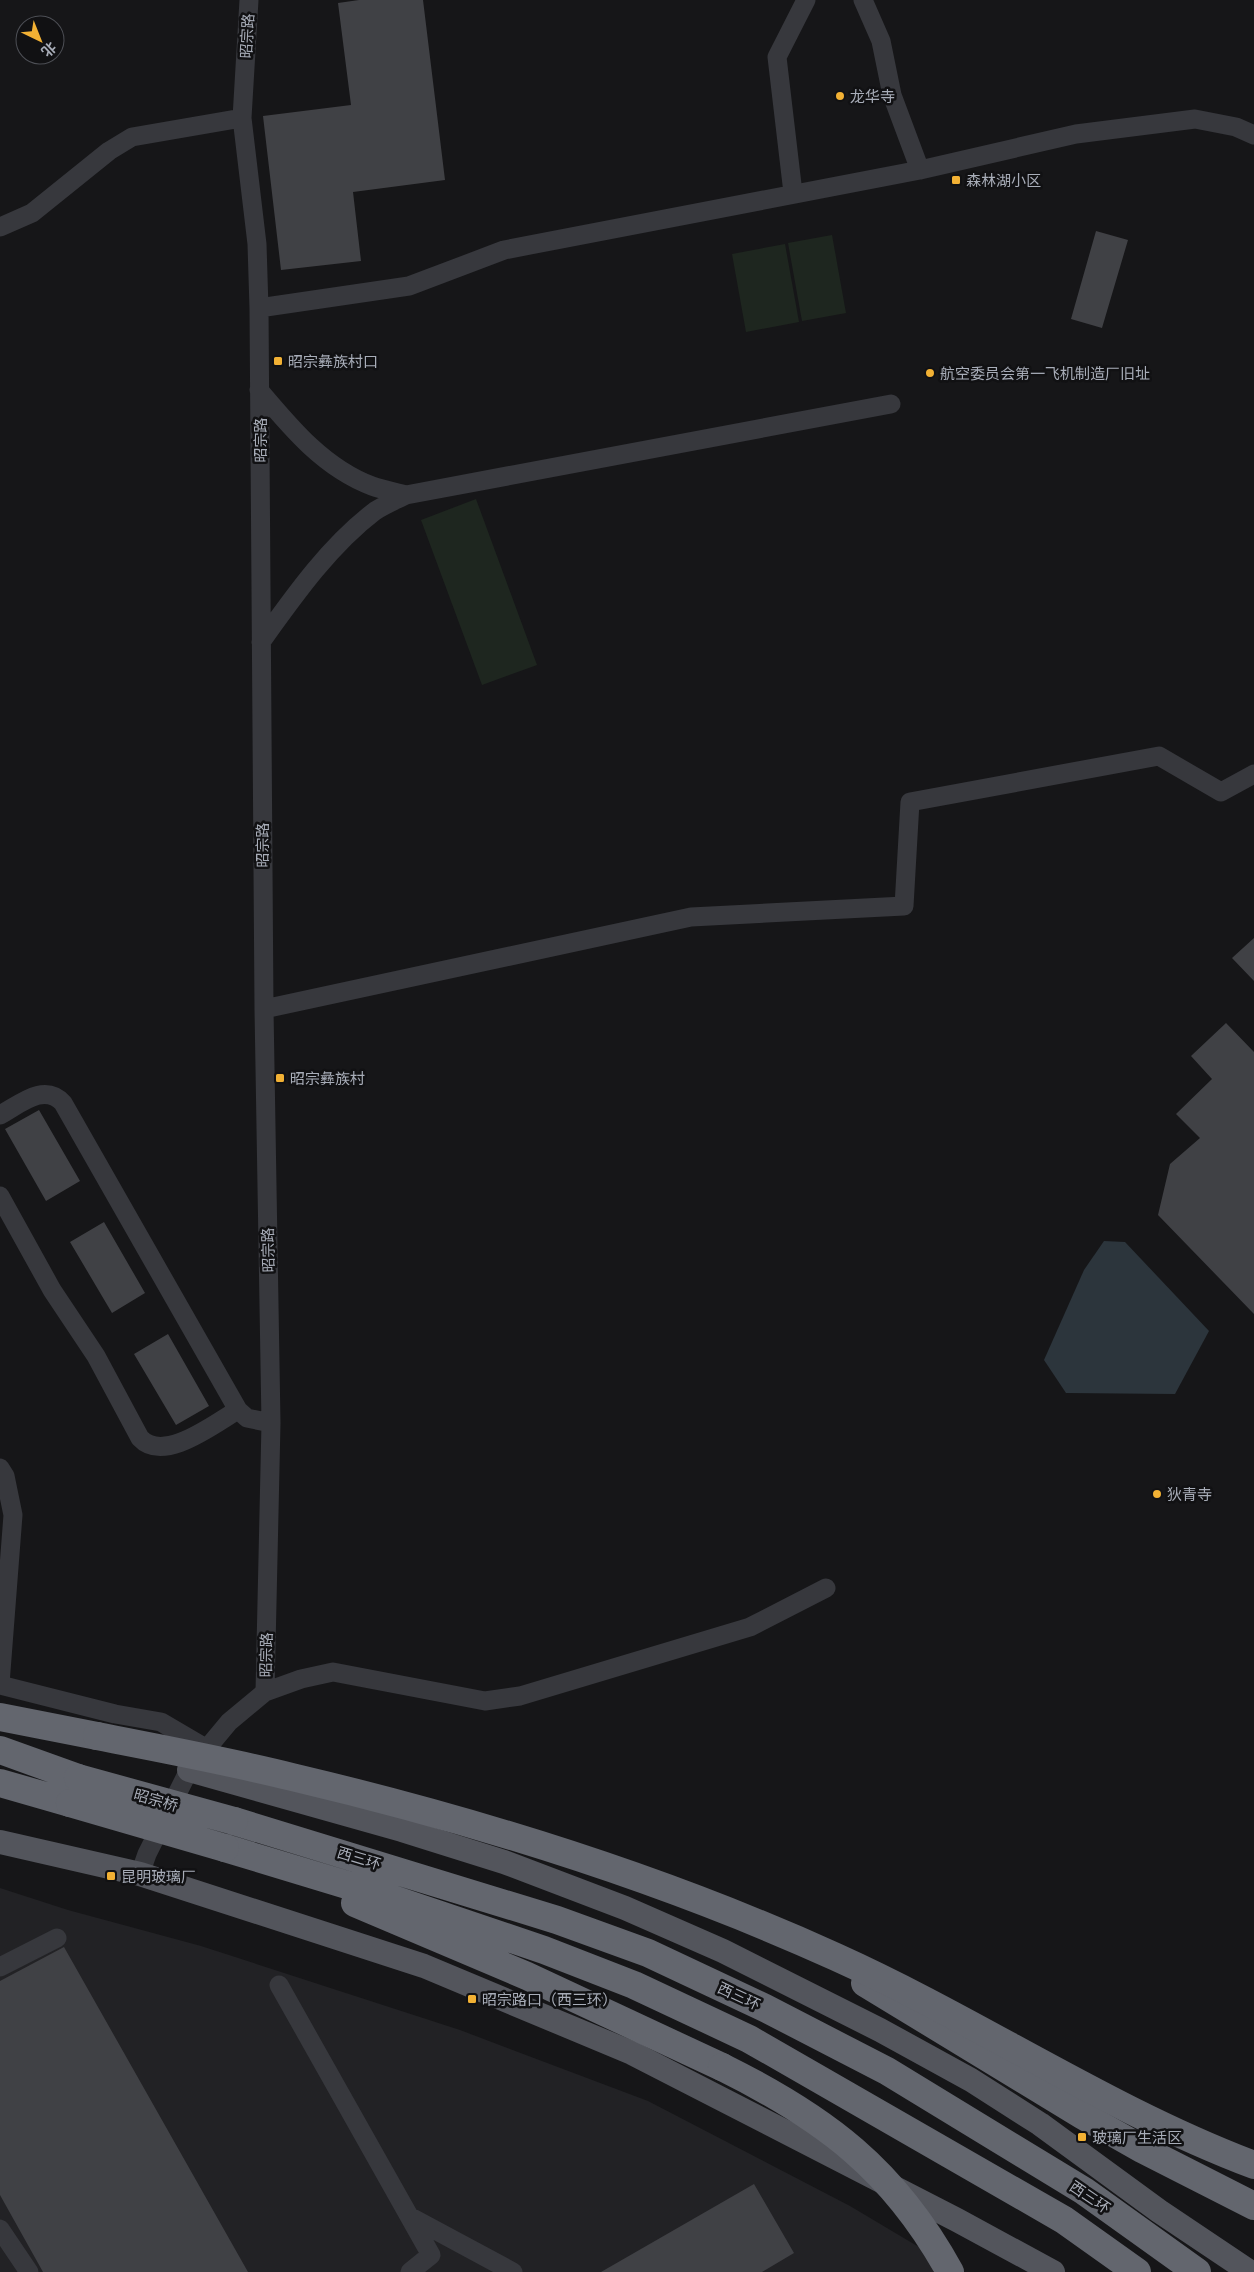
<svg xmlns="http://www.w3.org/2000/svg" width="1254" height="2272" font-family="Helvetica,'Noto Sans SC',sans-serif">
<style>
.built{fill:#222225}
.green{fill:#1e261f}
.water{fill:#2c353c}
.building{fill:#404145}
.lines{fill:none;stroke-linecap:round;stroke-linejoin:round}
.minor{stroke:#37383d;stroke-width:19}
.major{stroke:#53555c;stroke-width:24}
.highway{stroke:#63666e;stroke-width:28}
.highway-bridge{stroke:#63666e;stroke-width:28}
.poi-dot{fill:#f2b134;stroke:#111113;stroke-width:2}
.labels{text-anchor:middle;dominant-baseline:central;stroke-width:5;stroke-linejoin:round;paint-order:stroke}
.street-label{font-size:15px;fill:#a8adb8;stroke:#111113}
.poi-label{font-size:15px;fill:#a8adb8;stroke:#111113;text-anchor:start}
</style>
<rect width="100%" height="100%" fill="#161618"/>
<path class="built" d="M 0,1888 L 68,1910 L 201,1946 L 460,2030 L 648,2101 L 850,2206 L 934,2256 L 933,2272 L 0,2272 Z"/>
<path class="green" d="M 832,235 L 846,313 L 802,321 L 788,243 Z
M 785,244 L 799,322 L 746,332 L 732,254 Z
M 476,499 L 537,665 L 482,685 L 421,520 Z"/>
<path class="water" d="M 1104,1241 L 1125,1242 L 1209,1331 L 1175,1394 L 1066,1393 L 1044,1360 L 1084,1270 Z"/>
<path class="building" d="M 359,0 L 423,0 L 445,180 L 353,192 L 361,261 L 281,270 L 263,116 L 351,105 L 338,3 Z
M 1096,231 L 1128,240 L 1102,328 L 1071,319 Z
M 1254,938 L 1254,981 L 1232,958 Z
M 1226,1023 L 1254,1052 L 1254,1314 L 1158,1215 L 1170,1164 L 1200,1138 L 1176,1114 L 1212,1079 L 1191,1056 Z
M 39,1110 L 80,1181 L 46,1201 L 5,1129 Z
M 104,1222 L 145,1293 L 112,1313 L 70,1242 Z
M 168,1334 L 209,1406 L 176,1425 L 134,1354 Z
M 64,1947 L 248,2272 L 43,2272 L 0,2195 L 0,1981 Z
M 754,2184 L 794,2253 L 762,2272 L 601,2272 Z"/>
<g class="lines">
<path class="minor" d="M 249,0 L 242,118 L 257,244 L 259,308 L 264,1009 L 271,1423 L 265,1692
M 863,0 L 881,41 L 892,95 L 920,170
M 793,193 L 777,57 L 806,0
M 0,227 L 32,213 L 109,151 L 132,137 L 242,118
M 259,308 L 409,286 L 504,250 L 920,170 L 1076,134 L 1195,119 L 1236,127 L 1254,135
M 259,390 C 291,428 324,468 372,486 C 383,490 395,492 406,495 C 396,500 384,505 375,511 C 329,546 294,596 261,642
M 406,495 L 891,404
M 264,1009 L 691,917 L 904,906 L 910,802 L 1159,756 L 1221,792 L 1254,774
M 0,1115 C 19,1105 44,1082 63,1103 L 238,1410 L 247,1418 L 271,1423
M 0,1196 L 52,1290 L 96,1356 L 140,1438 C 164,1464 215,1423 238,1410
M 0,1468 L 5,1476 L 13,1515 L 0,1684
M 0,1685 L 115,1714 L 161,1722 L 207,1749
M 140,1874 L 147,1854 L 189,1770 L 229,1722 L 265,1692 L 301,1679 L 333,1672 L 485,1701 L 520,1696 L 750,1627 L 826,1588
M 0,1967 L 57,1938
M 279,1985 L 431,2255 L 410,2272
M 409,2216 L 513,2272
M 0,2229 L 29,2272"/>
<path class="major" d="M 189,1770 L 402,1830 L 504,1862 L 625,1908 L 723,1951 L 880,2030 L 971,2080 L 1040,2124 L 1159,2211 L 1250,2272
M 0,1842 L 140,1874 L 424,1966 L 632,2053 L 957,2220 L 1053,2272"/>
<path class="highway" d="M 0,1717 L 97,1736
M 0,1750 L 78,1778
M 0,1783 L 70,1803
M 234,1821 L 557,1920 L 648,1953 L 765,2008 L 887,2071 L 1084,2191 L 1197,2272
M 225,1848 L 390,1898 L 544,1950 L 634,1985 L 749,2039 L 1064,2220 L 1137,2272
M 355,1903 L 527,1976 L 722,2067
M 865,1983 L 1082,2115 L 1142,2149 L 1254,2206"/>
<path class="highway-bridge" d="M 97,1736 C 162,1749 228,1761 292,1777 C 478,1821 662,1878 836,1957 C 978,2021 1108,2110 1254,2165
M 78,1778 L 234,1821
M 70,1803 L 225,1848
M 722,2067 C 825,2118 894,2170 950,2272"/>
</g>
<g class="poi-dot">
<circle cx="840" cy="96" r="5"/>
<rect x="951" y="175" width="10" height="10" rx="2.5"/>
<rect x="273" y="356" width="10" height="10" rx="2.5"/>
<circle cx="930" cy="373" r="5"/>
<rect x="275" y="1073" width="10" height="10" rx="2.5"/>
<circle cx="1157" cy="1494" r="5"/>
<rect x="106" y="1871" width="10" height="10" rx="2.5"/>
<rect x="467" y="1994" width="10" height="10" rx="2.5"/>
<rect x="1077" y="2132" width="10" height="10" rx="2.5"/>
</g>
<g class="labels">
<g class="street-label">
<text transform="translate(247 36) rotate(-87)">昭宗路</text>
<text transform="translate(260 440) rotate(-90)">昭宗路</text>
<text transform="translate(262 845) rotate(-90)">昭宗路</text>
<text transform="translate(268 1250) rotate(-91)">昭宗路</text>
<text transform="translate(266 1655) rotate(-89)">昭宗路</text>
<text transform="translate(156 1800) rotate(16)">昭宗桥</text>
<text transform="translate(359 1858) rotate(17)">西三环</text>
<text transform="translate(739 1996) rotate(25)">西三环</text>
<text transform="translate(1090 2197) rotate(34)">西三环</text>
</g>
<g class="poi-label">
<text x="850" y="96">龙华寺</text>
<text x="966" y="180">森林湖小区</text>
<text x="288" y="361">昭宗彝族村口</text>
<text x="940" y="373">航空委员会第一飞机制造厂旧址</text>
<text x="290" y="1078">昭宗彝族村</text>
<text x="1167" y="1494">狄青寺</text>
<text x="121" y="1876">昆明玻璃厂</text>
<text x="482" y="1999">昭宗路口（西三环）</text>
<text x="1092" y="2137">玻璃厂生活区</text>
</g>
</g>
<g transform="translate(40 40) rotate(137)"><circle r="24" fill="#111113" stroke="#4d4f55"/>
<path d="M0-4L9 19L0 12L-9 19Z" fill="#f2b134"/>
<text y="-8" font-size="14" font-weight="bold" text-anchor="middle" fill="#a8adb8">北</text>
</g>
</svg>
